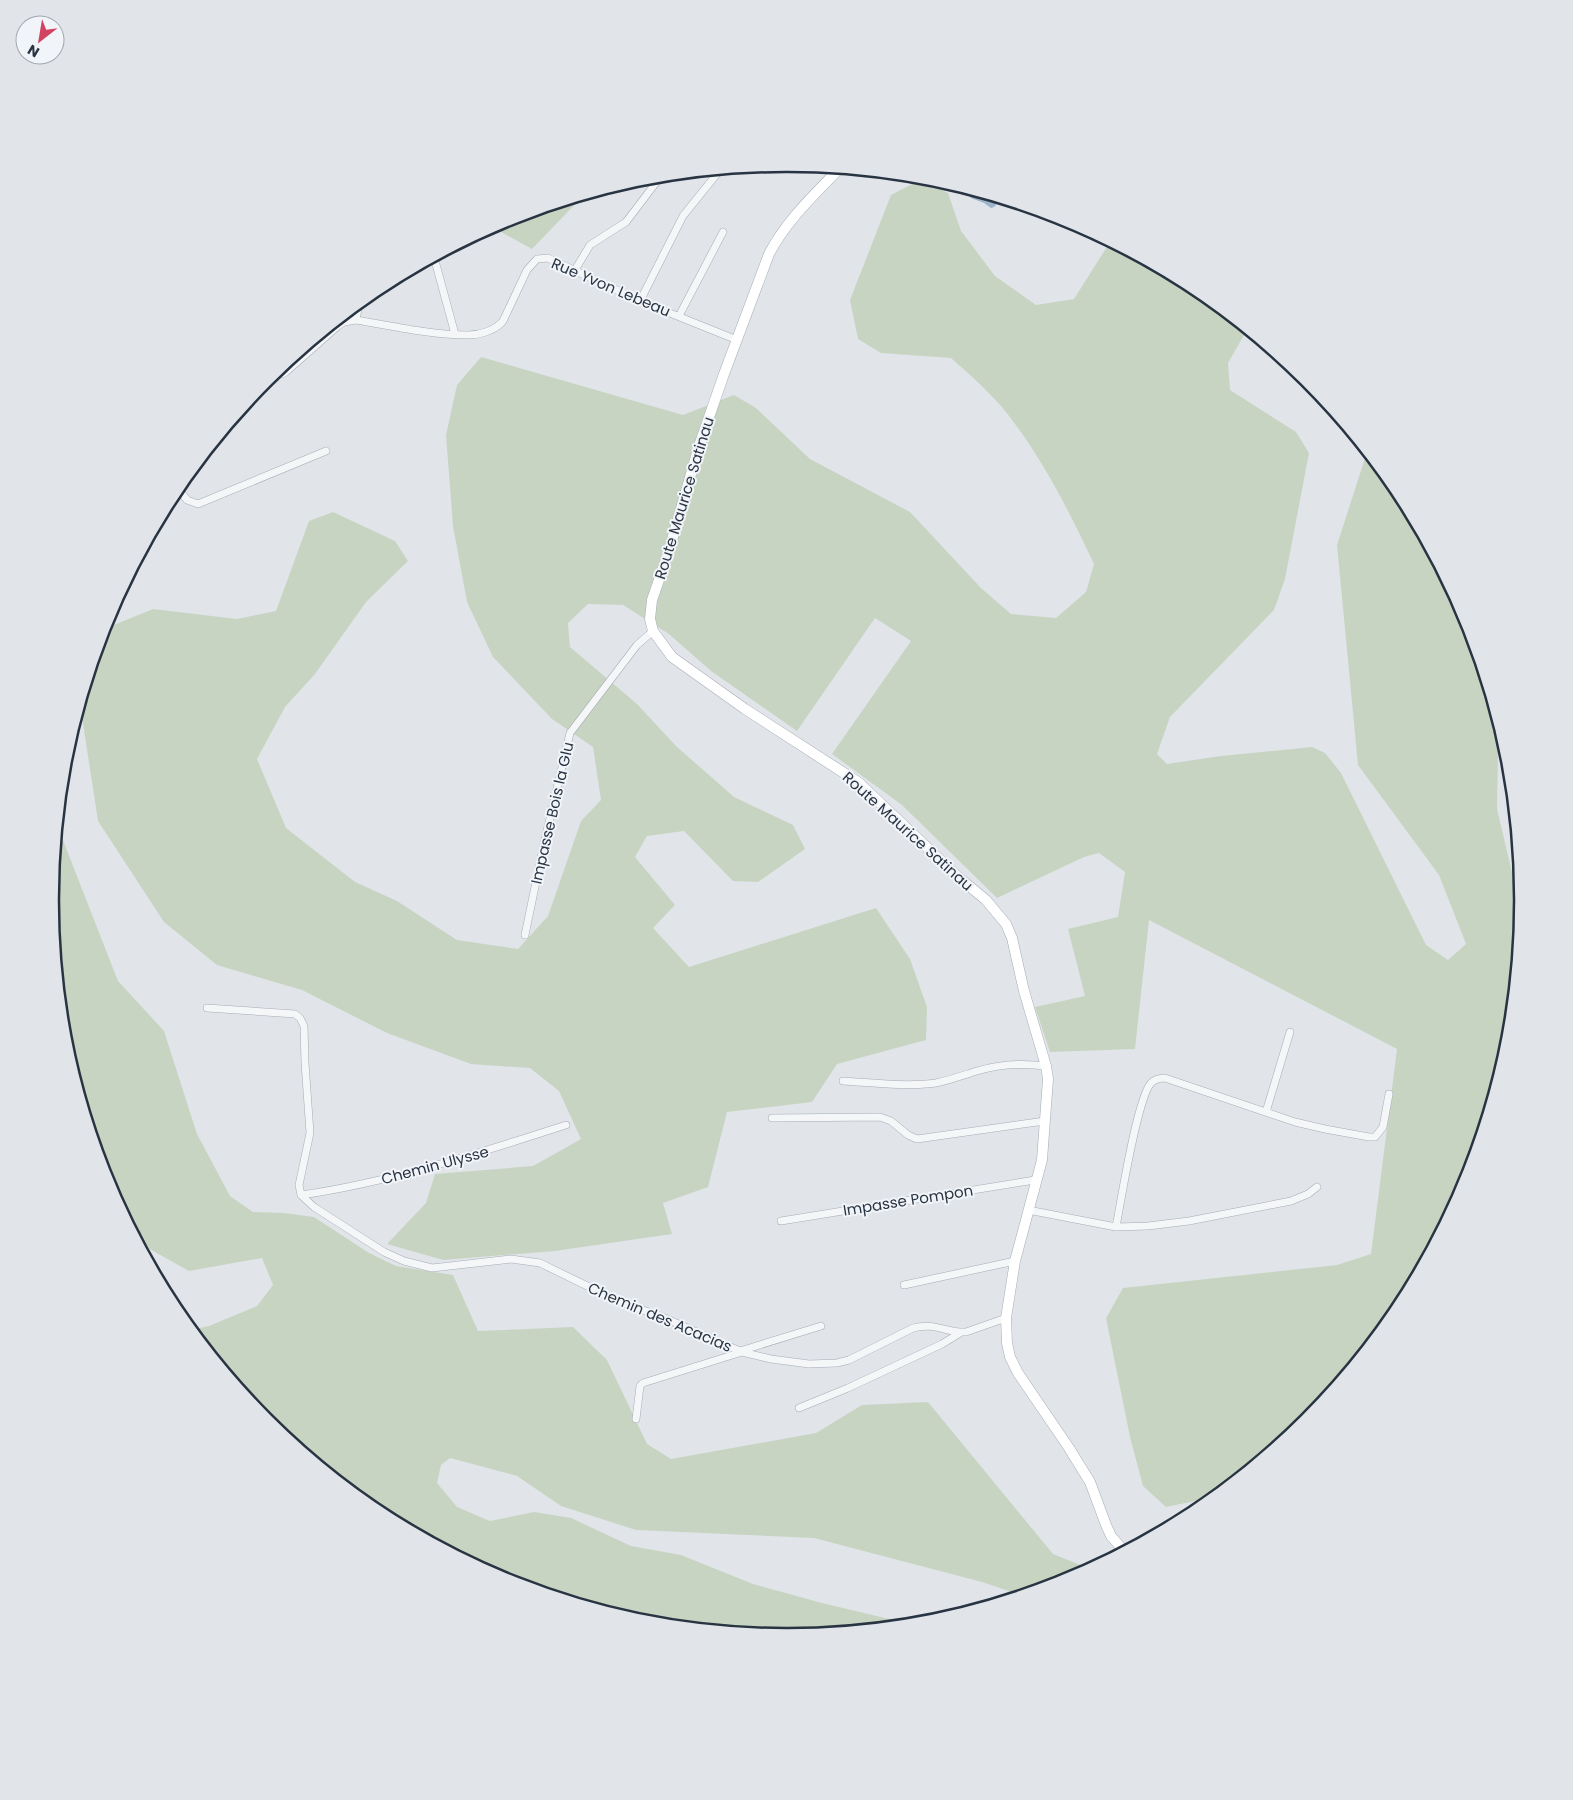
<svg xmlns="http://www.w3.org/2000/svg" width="1573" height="1800" font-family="Poppins,sans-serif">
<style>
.green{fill:#c8d4c2}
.water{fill:#9bb5cb}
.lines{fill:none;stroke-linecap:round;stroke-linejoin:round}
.street-casing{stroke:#a6acb5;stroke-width:8}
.secondary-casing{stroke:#a6acb5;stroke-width:11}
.street{stroke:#f4f6f8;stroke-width:7}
.secondary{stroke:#fff;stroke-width:10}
.labels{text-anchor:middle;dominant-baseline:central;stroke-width:4;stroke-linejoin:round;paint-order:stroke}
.street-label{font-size:15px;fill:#293443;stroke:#f1f4f8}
.rim{fill:none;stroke:#293443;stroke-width:2.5}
</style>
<rect width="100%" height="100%" fill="#e1e5ea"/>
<path class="green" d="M 920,180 L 948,193 L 961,231 L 995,276 L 1036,305 L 1074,299 L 1110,242 L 1196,288 L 1247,330 L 1228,363 L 1230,390 L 1296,432 L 1309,453 L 1285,579 L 1274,610 L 1170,717 L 1157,754 L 1167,764 L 1221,756 L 1312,747 L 1325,753 L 1341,773 L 1426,945 L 1448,960 L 1466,944 L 1439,875 L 1358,765 L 1337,545 L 1367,452 L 1399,491 L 1467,618 L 1504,741 L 1498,754 L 1497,809 L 1519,902 L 1523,905 L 1509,1044 L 1467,1182 L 1399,1309 L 1307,1421 L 1215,1497 L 1166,1507 L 1143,1486 L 1130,1437 L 1106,1318 L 1123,1288 L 1337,1265 L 1371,1254 L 1397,1049 L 1149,920 L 1135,1049 L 1050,1052 L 1035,1007 L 1085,996 L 1068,929 L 1118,917 L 1125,872 L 1099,853 L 1084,857 L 997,898 L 902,805 L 832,754 L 911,641 L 875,618 L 797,731 L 711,671 L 669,634 L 623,605 L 588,604 L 568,623 L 570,647 L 637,704 L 676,746 L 734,797 L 793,825 L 805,849 L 758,882 L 733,881 L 684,831 L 647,836 L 635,857 L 675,905 L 653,928 L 689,967 L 876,908 L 910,959 L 927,1007 L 926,1040 L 837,1064 L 812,1102 L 727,1112 L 708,1187 L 663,1203 L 672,1234 L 555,1251 L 443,1260 L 387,1244 L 426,1203 L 435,1174 L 533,1166 L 581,1139 L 559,1091 L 530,1068 L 471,1064 L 387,1033 L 302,990 L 217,965 L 164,922 L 98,821 L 80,704 L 97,648 L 109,627 L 153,609 L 237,619 L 276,611 L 309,521 L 333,512 L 395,541 L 408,561 L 366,602 L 315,674 L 285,707 L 257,759 L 286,828 L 355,882 L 397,901 L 457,940 L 518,949 L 548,916 L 581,821 L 601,800 L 593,747 L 552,719 L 493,657 L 467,602 L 453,526 L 446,435 L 457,385 L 481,357 L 683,415 L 734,395 L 756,408 L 810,459 L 910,512 L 981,588 L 1011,614 L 1056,618 L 1086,592 L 1094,564 C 1068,509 1040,453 1001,406 C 986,389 968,373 951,358 L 881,353 L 858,339 L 850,300 L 891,195 Z
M 583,196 L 532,249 L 492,227 L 505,219 Z
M 57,825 L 118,981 L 164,1031 L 197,1134 L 230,1196 L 253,1212 L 284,1213 L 314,1217 L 369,1253 L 396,1266 L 453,1275 L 478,1331 L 573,1327 L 607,1360 L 647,1444 L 671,1459 L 816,1433 L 862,1405 L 928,1402 L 1053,1554 L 1083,1566 L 1092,1568 L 1068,1581 L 1020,1595 L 982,1582 L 814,1538 L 636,1530 L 561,1506 L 517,1476 L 450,1458 L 441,1465 L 437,1483 L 457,1507 L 490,1521 L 534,1512 L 571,1518 L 631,1546 L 681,1555 L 753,1584 L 822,1603 L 910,1624 L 786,1636 L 643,1622 L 504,1580 L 377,1512 L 266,1421 L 191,1330 L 209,1326 L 257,1306 L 273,1285 L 262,1258 L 189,1271 L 139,1243 L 106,1182 L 64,1043 L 50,900 Z"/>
<path class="water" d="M 966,189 L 967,189 L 1001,199 L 994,207 L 991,208 L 984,203 L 971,198 Z"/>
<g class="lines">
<g class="street-casing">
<path id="street" d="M 434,257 L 455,334
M 575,270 L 590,245 L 626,222 L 661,176
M 640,301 L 683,216 L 720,170
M 679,316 L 723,232
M 356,320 L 359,303
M 272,374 L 282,374 L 286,372 L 338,326 L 344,322 L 356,320 C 393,326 431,335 468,335 C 480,335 496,330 503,321 L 527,270 L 537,259 L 548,258 L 640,301 L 737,340
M 177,487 L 187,500 L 198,504 L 326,451
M 525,935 L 543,848 L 570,733 L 637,645 L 653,631
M 207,1008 L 295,1014 L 300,1018 L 304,1026 L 305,1063 L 310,1133 L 299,1185 L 301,1195 L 314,1207 L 384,1252 L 404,1261 L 432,1268 L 511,1259 L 540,1263 L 620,1302 L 660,1316 L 742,1352 L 771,1359 L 809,1364 L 837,1363 L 849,1360 L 913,1328 C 935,1322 946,1333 966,1332 L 1006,1318
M 843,1081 C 874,1083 906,1087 936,1083 C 950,1080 964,1075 977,1071 C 1000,1064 1023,1063 1046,1066
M 1266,1112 L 1290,1032
M 772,1118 L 880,1117 L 891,1121 L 908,1135 L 917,1139 L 1045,1121
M 301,1195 C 391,1182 479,1153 566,1125
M 1028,1210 L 1116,1227 L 1148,1226 L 1189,1221 L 1291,1201 L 1308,1194 L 1317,1187
M 781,1221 L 1035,1180
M 1116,1227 C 1121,1201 1137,1099 1151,1083 C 1155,1079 1159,1078 1165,1078 L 1295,1122 L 1325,1129 L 1369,1137 L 1375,1137 L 1383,1127 L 1389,1094
M 904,1285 L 1015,1261
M 740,1351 L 821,1326
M 799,1408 L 848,1388 L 942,1344 L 960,1333
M 636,1419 L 640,1386 L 643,1383 L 742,1352"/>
</g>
<g class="secondary-casing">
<path id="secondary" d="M 839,169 C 813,196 786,221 769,254 L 724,374 L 699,446 L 668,554 L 652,600 L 650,619 L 653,631 L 672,657 L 745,709 L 858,782 L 957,876 L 986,900 L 1006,924 L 1012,938 L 1024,991 L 1046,1066 L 1048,1079 L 1042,1160 L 1015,1261 L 1006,1318 L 1007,1343 L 1010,1357 L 1018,1373 L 1069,1448 L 1090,1482 L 1106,1525 L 1111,1536 L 1124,1551"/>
</g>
<use href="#street" class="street"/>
<use href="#secondary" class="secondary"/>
</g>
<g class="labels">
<g class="street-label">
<text transform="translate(611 287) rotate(23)">Rue Yvon Lebeau</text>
<text transform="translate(684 498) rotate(-73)">Route Maurice Satinau</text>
<text transform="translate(552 813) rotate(-77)">Impasse Bois la Glu</text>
<text transform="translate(908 831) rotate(42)">Route Maurice Satinau</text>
<text transform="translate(435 1165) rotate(-15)">Chemin Ulysse</text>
<text transform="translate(908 1200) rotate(-9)">Impasse Pompon</text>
<text transform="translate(660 1317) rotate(23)">Chemin des Acacias</text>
</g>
</g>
<path d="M0 0H1573V1800H0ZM786 172H787A727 727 0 0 1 1514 899V901A727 727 0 0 1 787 1628H786A727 727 0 0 1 59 901V899A727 727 0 0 1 786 172Z" fill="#e1e5ea" fill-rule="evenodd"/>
<path class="rim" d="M786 172H787A727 727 0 0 1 1514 899V901A727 727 0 0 1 787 1628H786A727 727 0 0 1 59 901V899A727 727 0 0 1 786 172Z"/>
<g transform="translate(40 40) rotate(211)"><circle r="24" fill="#f1f4f8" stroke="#a1a7b0"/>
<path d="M0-4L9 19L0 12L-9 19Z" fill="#d24361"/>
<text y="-8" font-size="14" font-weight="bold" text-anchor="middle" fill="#293443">N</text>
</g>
</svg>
